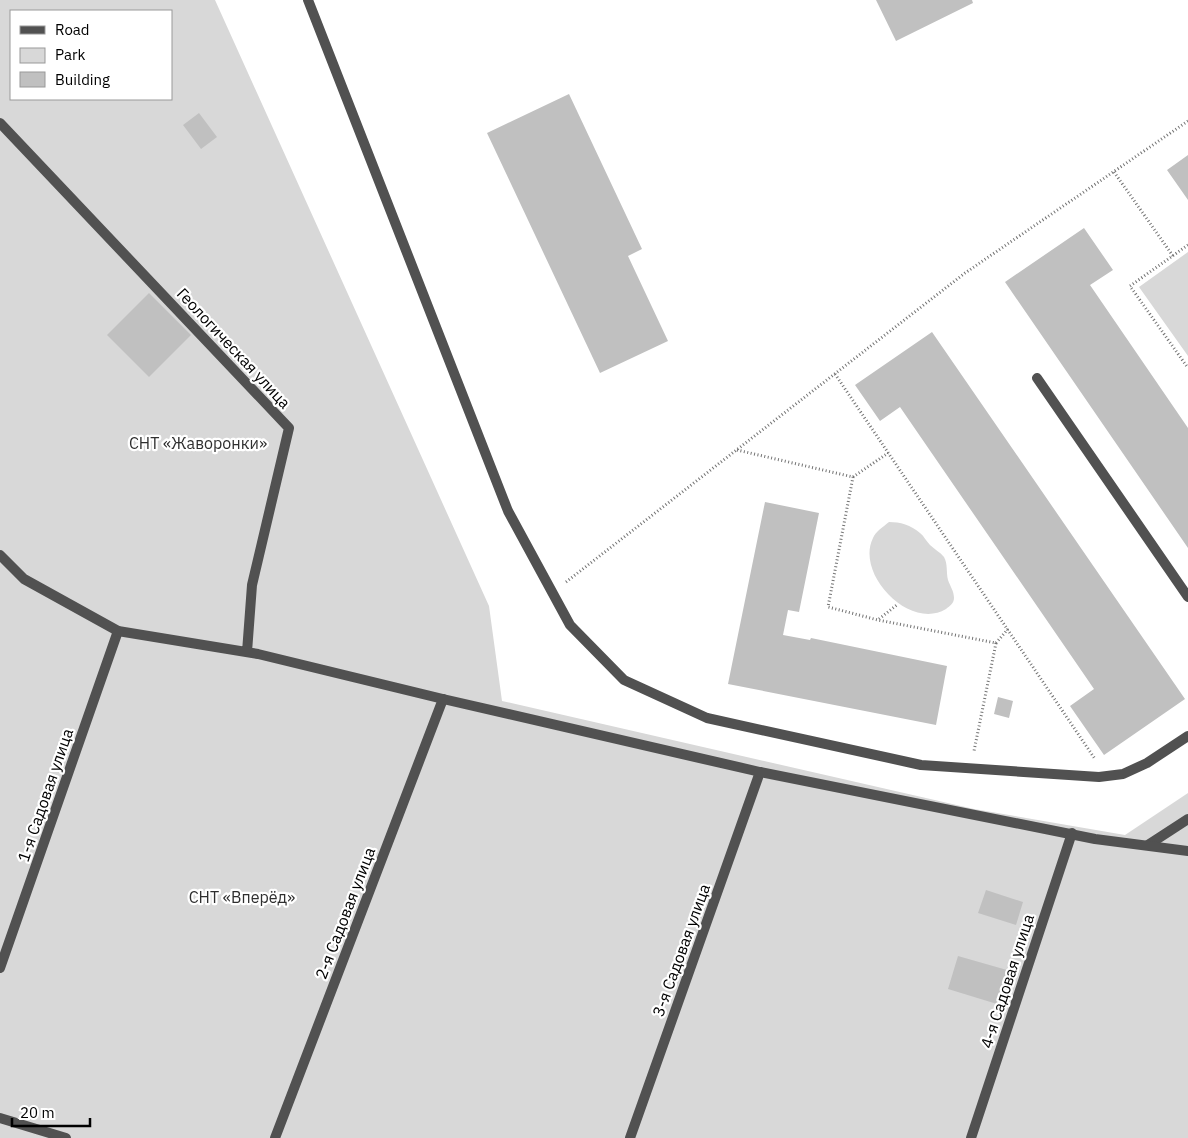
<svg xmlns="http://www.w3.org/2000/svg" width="1188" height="1138" font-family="'IBM Plex Sans',sans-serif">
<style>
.green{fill:#d8d8d8;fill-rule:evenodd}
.building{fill:#c0c0c0}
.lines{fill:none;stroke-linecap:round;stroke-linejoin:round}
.path{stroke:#737373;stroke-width:3;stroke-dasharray:1 2.5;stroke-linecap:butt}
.service{stroke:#515151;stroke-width:10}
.minor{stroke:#515151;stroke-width:10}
.labels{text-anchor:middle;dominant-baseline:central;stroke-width:4.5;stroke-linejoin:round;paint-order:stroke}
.street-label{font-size:16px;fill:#000;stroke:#fff}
.park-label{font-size:16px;fill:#2f2f2f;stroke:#fff}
</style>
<rect width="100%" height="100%" fill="#fff"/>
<path class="green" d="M 0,0 L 215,0 L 489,606 L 502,701 L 974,809 L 1125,835 L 1188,793 L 1188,1138 L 0,1138 ZM 11,11 L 171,11 L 171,99 L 11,99 Z
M 1188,252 L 1188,356 L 1139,287 Z
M 889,522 C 900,522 911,525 920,533 C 924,536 926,541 930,545 C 934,549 940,552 944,557 C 948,564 946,572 948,580 C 950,586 954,591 954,598 C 954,603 950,606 946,609 C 910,631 855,574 873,538 C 876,531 883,527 889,522 Z"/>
<path class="building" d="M 876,0 L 972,0 L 973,3 L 896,41 Z
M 569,94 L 642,249 L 628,256 L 668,341 L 600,373 L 487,133 Z
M 199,113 L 217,137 L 201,149 L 183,125 Z
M 1188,155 L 1188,200 L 1167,170 Z
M 1084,228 L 1113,270 L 1090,285 L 1188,428 L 1188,548 L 1005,282 Z
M 149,293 L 191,335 L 149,377 L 107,335 Z
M 932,332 L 1185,699 L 1104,755 L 1070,706 L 1094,689 L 900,407 L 880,421 L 855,385 Z
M 765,502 L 819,513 L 799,612 L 788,610 L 783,635 L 810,640 L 811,638 L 947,666 L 936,725 L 728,684 Z
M 998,697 L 1013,701 L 1009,718 L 994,714 Z
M 986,890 L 1023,902 L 1016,925 L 978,913 Z
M 958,956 L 1007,970 L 997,1004 L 948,989 Z"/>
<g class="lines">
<path class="path" d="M 1114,172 L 1173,256
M 1188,245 L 1130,286 L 1188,368
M 835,374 L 1095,759
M 737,450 L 853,477 L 828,607 L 878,620 L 996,643 L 974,751
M 853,477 L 888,453
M 566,582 L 965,273 L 1188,121
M 879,619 L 898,604
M 996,643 L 1008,629"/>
<path class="service" d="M 308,0 L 508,511 L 570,625 L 624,680 L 707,718 L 921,765 L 1099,777 L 1123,774 L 1147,763 L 1188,736
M 1037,378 L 1188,597
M 1148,845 L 1188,819
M 0,968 L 118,631
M 0,1118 L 66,1138
M 275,1138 L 443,699
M 630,1138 L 760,772
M 971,1138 L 1072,833"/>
<path class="minor" d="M 0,123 L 289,428 L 252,585 L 247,652
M 0,555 L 24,579 L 118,631 L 258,654 L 443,699 L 760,772 L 1095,839 L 1188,851"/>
</g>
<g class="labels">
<g class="street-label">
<text transform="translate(234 348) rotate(47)">Геологическая улица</text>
<text transform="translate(45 795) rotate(-71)">1-я Садовая улица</text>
<text transform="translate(345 913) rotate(-69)">2-я Садовая улица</text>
<text transform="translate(681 950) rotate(-70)">3-я Садовая улица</text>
<text transform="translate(1007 981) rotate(-72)">4-я Садовая улица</text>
</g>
<g class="park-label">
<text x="198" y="443">СНТ «Жаворонки»</text>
<text x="242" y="897">СНТ «Вперёд»</text>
</g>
</g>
<rect x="10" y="10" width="162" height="90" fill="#ffffff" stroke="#999999"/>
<rect x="20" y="26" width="25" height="8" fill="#515151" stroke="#999999"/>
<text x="55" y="35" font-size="15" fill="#000000">Road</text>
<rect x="20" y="48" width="25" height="15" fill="#d8d8d8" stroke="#999999"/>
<text x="55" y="60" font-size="15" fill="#000000">Park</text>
<rect x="20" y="72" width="25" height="15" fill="#c0c0c0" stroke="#999999"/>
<text x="55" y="85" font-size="15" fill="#000000">Building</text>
<path d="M12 1118v8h78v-8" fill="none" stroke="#000000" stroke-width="2.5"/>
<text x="20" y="1118" font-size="15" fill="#000000" stroke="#ffffff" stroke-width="4" paint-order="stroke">20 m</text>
</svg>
